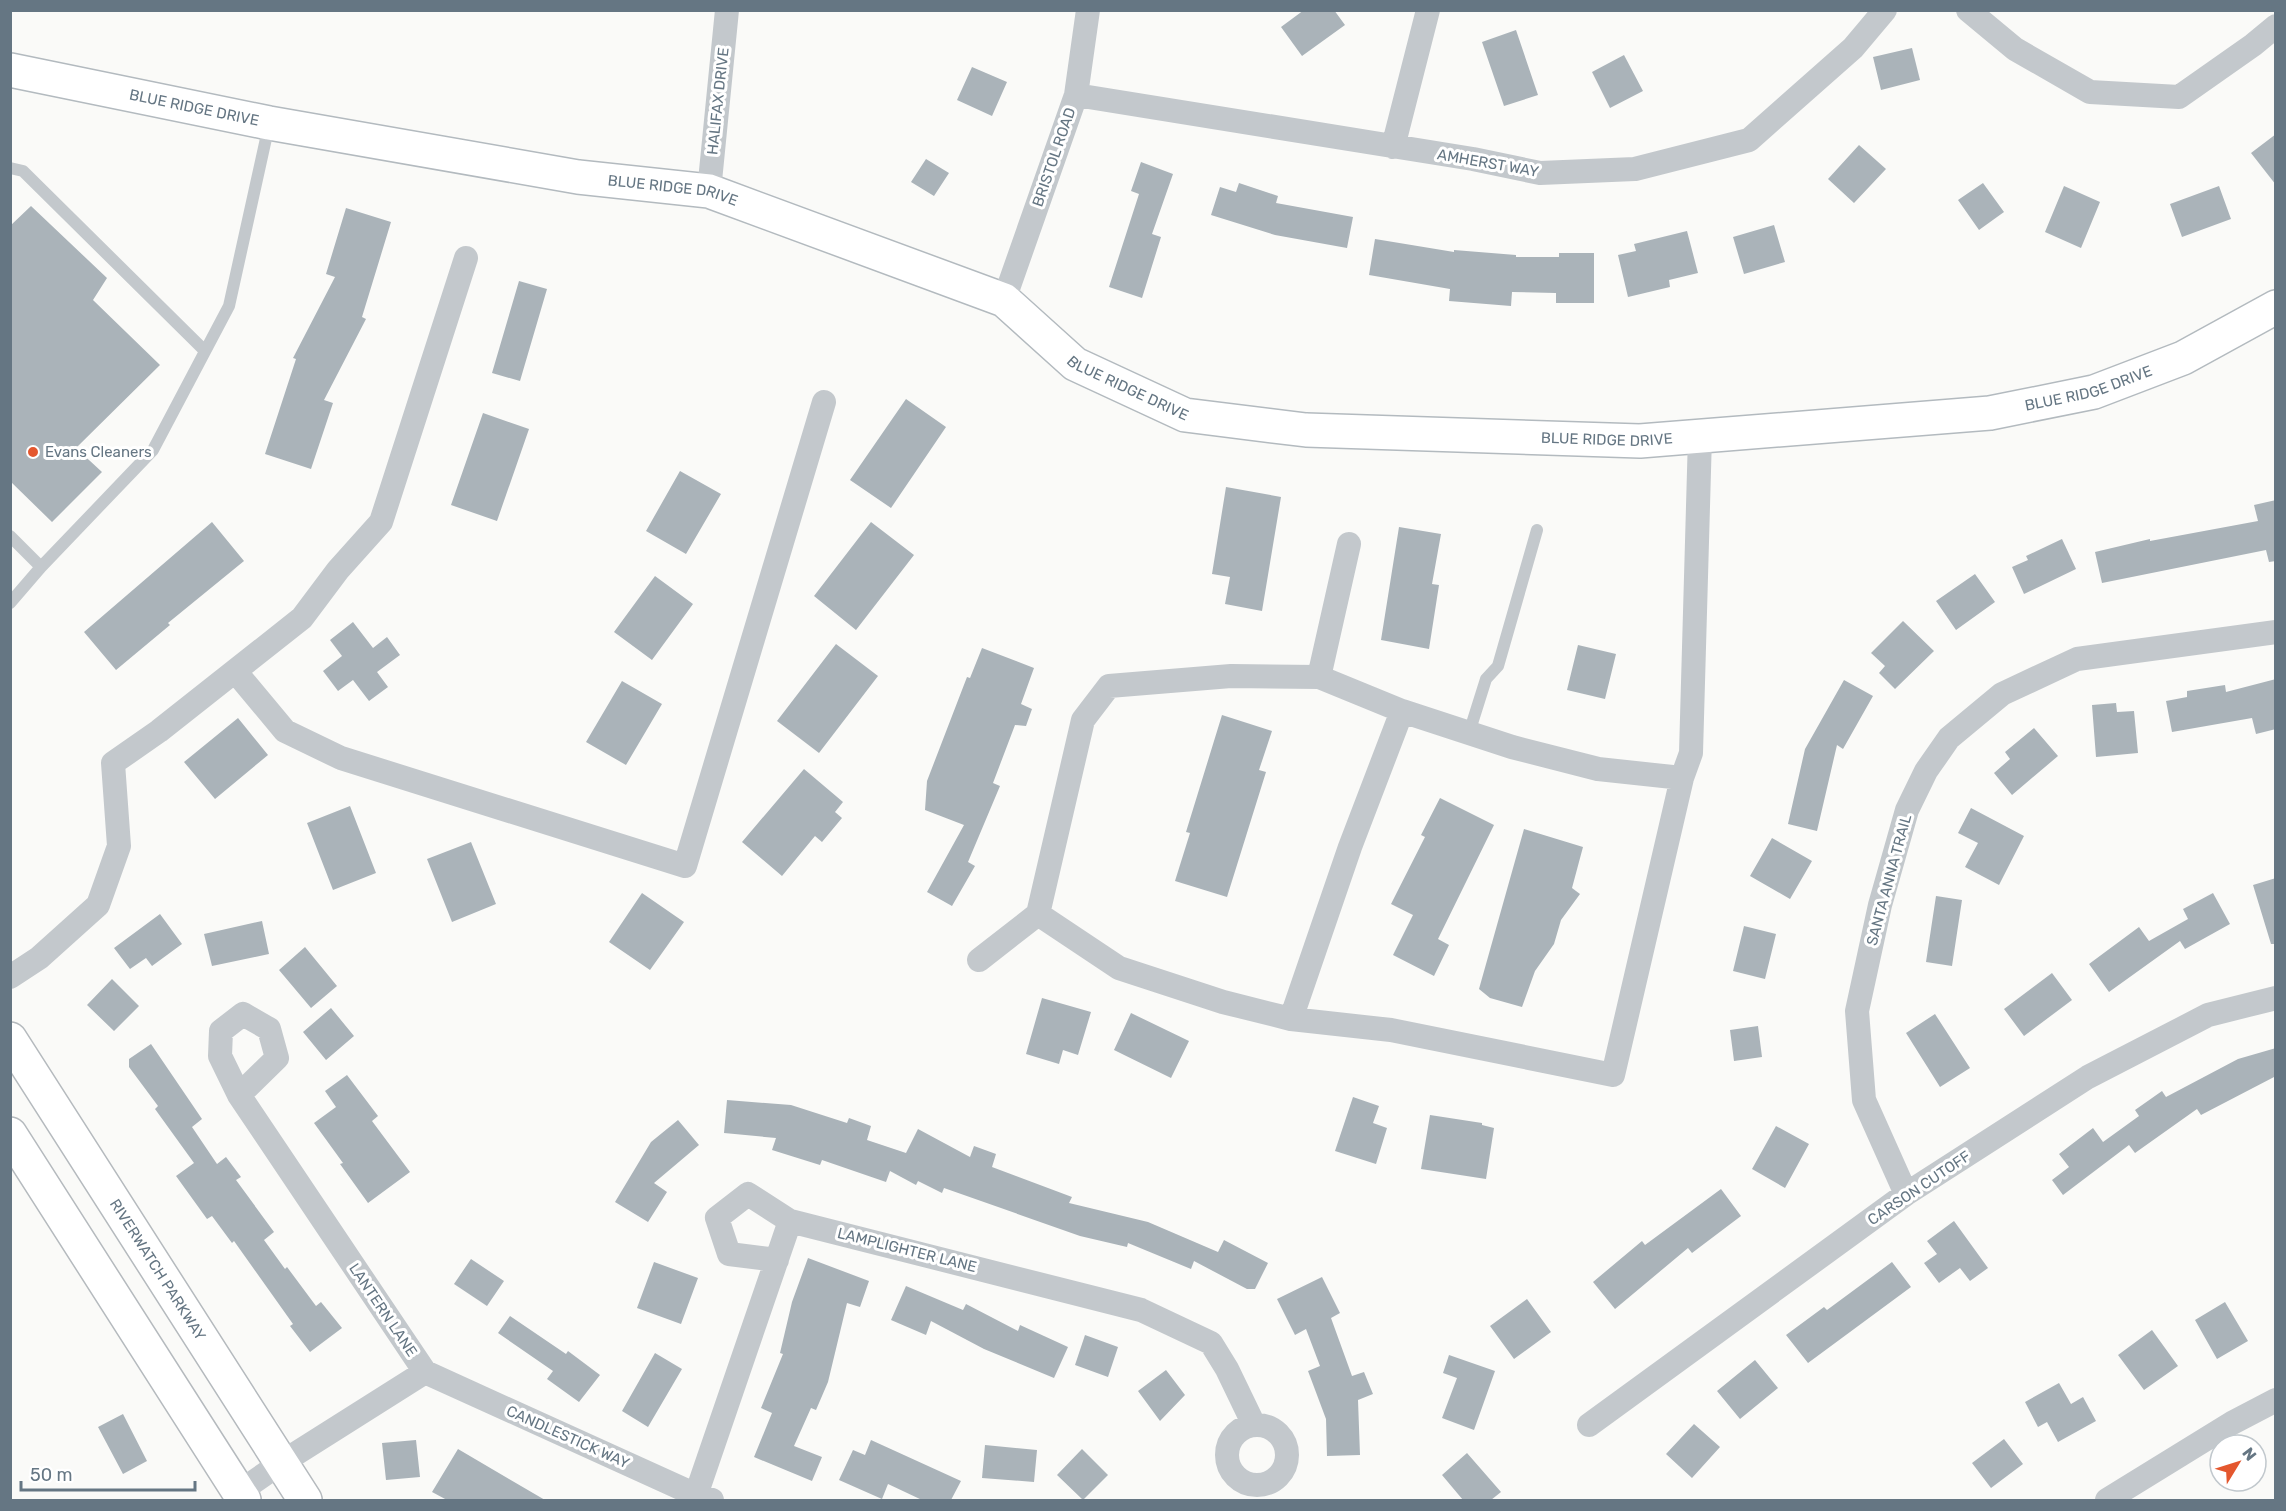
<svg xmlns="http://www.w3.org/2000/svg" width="2286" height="1511" font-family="Rubik,sans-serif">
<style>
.building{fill:#aab3b9}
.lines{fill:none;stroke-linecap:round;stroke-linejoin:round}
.secondary-casing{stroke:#b3babf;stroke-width:36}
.primary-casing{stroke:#b5babe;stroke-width:36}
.lane{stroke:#c3c8cc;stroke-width:12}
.street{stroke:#c3c8cc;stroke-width:24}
.secondary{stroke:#fff;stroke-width:33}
.primary{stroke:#fff;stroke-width:33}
.poi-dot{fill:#e4572e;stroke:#fff;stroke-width:2}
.labels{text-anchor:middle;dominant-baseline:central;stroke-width:6;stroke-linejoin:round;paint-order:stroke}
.street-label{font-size:15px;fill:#657683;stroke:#fff}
.poi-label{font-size:15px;fill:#657683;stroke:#fff;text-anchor:start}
</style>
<rect width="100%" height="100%" fill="#fafaf8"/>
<path class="building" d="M 1304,10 L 1334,10 L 1345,25 L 1302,56 L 1281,27 Z
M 1516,30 L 1538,95 L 1504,106 L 1482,42 Z
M 1912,48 L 1920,80 L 1881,90 L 1873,57 Z
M 1624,55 L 1643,91 L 1610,108 L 1592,72 Z
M 972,67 L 1007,82 L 992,116 L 957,100 Z
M 2276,134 L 2276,185 L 2251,153 Z
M 1859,145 L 1886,169 L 1854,203 L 1828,179 Z
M 926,159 L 949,173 L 934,196 L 911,182 Z
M 1141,162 L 1173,174 L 1152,234 L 1161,237 L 1142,298 L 1109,287 L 1139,194 L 1131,191 Z
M 1239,183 L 1278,196 L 1276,203 L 1353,217 L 1347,248 L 1275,235 L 1211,215 L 1220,187 L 1236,192 Z
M 1983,183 L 2004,212 L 1979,230 L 1958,200 Z
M 2064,186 L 2100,202 L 2081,248 L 2045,232 Z
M 2219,186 L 2231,219 L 2182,237 L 2170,204 Z
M 31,206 L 107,278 L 93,300 L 160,365 L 76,448 L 102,472 L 52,522 L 10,481 L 10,226 Z
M 346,208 L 391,222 L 362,317 L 366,319 L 324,400 L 333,403 L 311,469 L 265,454 L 296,359 L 293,358 L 335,277 L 326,274 Z
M 1774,225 L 1785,262 L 1744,274 L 1733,237 Z
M 1687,231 L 1698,273 L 1669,280 L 1670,287 L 1628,297 L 1618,255 L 1636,251 L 1634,244 Z
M 1375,239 L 1454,252 L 1454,250 L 1516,255 L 1516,257 L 1559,257 L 1559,253 L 1594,253 L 1594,303 L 1556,303 L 1556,293 L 1512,292 L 1511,306 L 1449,301 L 1450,289 L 1369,275 Z
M 519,281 L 547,289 L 520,381 L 492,373 Z
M 906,399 L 946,427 L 891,508 L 850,480 Z
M 483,413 L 529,429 L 497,521 L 451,505 Z
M 680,471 L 721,494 L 686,554 L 646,531 Z
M 1226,487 L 1281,497 L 1262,611 L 1225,604 L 1230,577 L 1212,574 Z
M 2276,500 L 2276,561 L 2269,562 L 2266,550 L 2102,583 L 2095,552 L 2150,539 L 2150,541 L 2258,521 L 2254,505 Z
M 212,522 L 244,561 L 168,623 L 170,625 L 116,670 L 84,632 Z
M 871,522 L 914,555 L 856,630 L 814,596 Z
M 1399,527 L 1441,534 L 1432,584 L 1439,585 L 1429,649 L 1381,640 Z
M 2062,539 L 2076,569 L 2024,594 L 2012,567 L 2028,560 L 2026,556 Z
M 1975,574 L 1995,602 L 1956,630 L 1936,601 Z
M 655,576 L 693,604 L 652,660 L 614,632 Z
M 1903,621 L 1934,651 L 1895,689 L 1879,673 L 1885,666 L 1871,653 Z
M 353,622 L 373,648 L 387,637 L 400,655 L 377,672 L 388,687 L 369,701 L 353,680 L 338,691 L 323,671 L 342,656 L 330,640 Z
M 836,644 L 878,676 L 819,753 L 777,721 Z
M 1578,645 L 1616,654 L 1605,699 L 1567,690 Z
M 982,648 L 1034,668 L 1021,704 L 1032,709 L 1026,726 L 1015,725 L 993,783 L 1000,786 L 968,862 L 975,866 L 952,906 L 927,892 L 964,825 L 925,810 L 927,781 L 967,677 L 970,678 Z
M 2276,679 L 2276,729 L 2256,734 L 2252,718 L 2172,732 L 2166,701 L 2187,697 L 2187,691 L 2225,685 L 2226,692 Z
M 1844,680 L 1873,696 L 1843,749 L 1837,745 L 1817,831 L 1788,824 L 1805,749 Z
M 622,681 L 662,704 L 626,765 L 586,742 Z
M 2116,703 L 2117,712 L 2134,711 L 2138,753 L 2096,757 L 2092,705 Z
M 1222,715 L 1272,731 L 1259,770 L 1266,772 L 1227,897 L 1175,881 L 1190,833 L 1186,832 Z
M 238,718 L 268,755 L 215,799 L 184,762 Z
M 2034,728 L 2058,756 L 2012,795 L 1994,773 L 2010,759 L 2005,752 Z
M 804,769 L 843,802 L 835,812 L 842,818 L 822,842 L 815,836 L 782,876 L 742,842 Z
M 1440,798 L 1494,825 L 1438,939 L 1449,945 L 1434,976 L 1393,955 L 1413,915 L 1391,904 L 1425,837 L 1421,835 Z
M 350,806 L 376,873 L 333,890 L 307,823 Z
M 1971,808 L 2024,836 L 1999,885 L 1965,867 L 1978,843 L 1958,833 Z
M 1524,829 L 1583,847 L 1572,888 L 1580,894 L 1561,920 L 1554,944 L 1535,971 L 1522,1007 L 1490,998 L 1479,989 Z
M 1772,838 L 1812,861 L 1790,899 L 1750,876 Z
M 471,842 L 496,904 L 452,922 L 427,859 Z
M 2276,878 L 2276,944 L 2271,944 L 2253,885 Z
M 642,893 L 684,922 L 650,970 L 609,942 Z
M 2213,893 L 2230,924 L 2185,949 L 2180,941 L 2109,992 L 2089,964 L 2139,927 L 2149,941 L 2188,919 L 2183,909 Z
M 1936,896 L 1962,900 L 1952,966 L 1926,962 Z
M 160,914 L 182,944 L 152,966 L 146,958 L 130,969 L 114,948 Z
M 262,921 L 269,954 L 212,966 L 204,934 Z
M 1744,926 L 1776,934 L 1765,979 L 1733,971 Z
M 305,947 L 337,986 L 311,1008 L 279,970 Z
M 2052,973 L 2072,1000 L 2024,1036 L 2004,1009 Z
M 112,979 L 139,1006 L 114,1031 L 87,1005 Z
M 1042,998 L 1091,1012 L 1078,1055 L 1063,1050 L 1059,1064 L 1026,1054 Z
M 331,1008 L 354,1036 L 326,1060 L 303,1032 Z
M 1131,1013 L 1189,1041 L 1171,1078 L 1114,1050 Z
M 1935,1014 L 1970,1068 L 1940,1087 L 1906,1033 Z
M 1758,1026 L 1762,1057 L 1734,1061 L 1730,1030 Z
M 151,1044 L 202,1119 L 192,1127 L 217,1164 L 226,1157 L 241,1177 L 236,1180 L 274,1232 L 264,1240 L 285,1269 L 287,1267 L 316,1306 L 321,1302 L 342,1328 L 310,1352 L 290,1326 L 293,1324 L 234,1241 L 232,1243 L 212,1216 L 207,1219 L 176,1176 L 194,1163 L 155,1109 L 158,1106 L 129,1067 L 129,1059 Z
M 2276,1048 L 2276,1076 L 2201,1115 L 2197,1109 L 2135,1153 L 2129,1145 L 2063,1195 L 2052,1180 L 2069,1167 L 2059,1154 L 2093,1128 L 2103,1142 L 2139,1116 L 2135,1110 L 2162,1091 L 2166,1097 L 2238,1059 Z
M 347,1075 L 378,1116 L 372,1121 L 410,1172 L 368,1203 L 340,1164 L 343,1163 L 314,1123 L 336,1107 L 325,1091 Z
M 1353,1097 L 1379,1106 L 1373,1123 L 1387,1128 L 1376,1164 L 1335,1151 Z
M 727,1100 L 791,1105 L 847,1123 L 849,1118 L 871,1126 L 867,1140 L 906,1153 L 918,1129 L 970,1157 L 974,1146 L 996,1154 L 992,1167 L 1072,1197 L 1069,1203 L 1148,1222 L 1218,1252 L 1224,1240 L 1268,1263 L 1255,1289 L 1247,1289 L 1194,1261 L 1191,1269 L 1128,1243 L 1127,1247 L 1080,1236 L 944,1188 L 942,1193 L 918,1181 L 916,1185 L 890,1171 L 886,1182 L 822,1160 L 820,1165 L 772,1150 L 776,1138 L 724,1133 Z
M 1430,1115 L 1482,1123 L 1482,1125 L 1494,1128 L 1486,1179 L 1421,1169 Z
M 678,1120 L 699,1145 L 654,1183 L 667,1192 L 648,1222 L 615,1202 L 651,1142 Z
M 1776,1126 L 1809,1144 L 1785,1188 L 1752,1169 Z
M 1721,1189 L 1741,1216 L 1692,1253 L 1688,1248 L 1615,1309 L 1593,1282 L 1642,1241 L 1645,1245 Z
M 1954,1221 L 1988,1268 L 1970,1281 L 1960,1268 L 1939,1283 L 1924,1263 L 1937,1254 L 1927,1241 Z
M 808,1258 L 869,1281 L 860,1307 L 847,1303 L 828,1382 L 816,1410 L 811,1408 L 794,1446 L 822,1457 L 812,1481 L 754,1457 L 772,1413 L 761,1408 L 783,1354 L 780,1353 L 792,1302 Z
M 471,1259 L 504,1281 L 487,1306 L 454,1284 Z
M 654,1262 L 698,1278 L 681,1324 L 637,1308 Z
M 1892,1262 L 1911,1287 L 1808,1363 L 1786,1335 L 1824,1307 L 1827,1310 Z
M 1322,1277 L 1340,1313 L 1331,1318 L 1352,1376 L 1364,1372 L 1373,1394 L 1358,1400 L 1360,1455 L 1327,1456 L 1326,1419 L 1308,1371 L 1320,1366 L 1306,1329 L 1295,1335 L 1277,1299 Z
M 906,1286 L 963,1310 L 966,1304 L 1018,1331 L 1020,1325 L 1068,1347 L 1054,1378 L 984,1349 L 931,1321 L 926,1335 L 891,1320 Z
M 1527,1299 L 1551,1332 L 1514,1359 L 1490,1326 Z
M 2225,1302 L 2248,1341 L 2217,1359 L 2195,1320 Z
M 510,1316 L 566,1354 L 568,1351 L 600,1375 L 579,1402 L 547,1379 L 553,1371 L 498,1333 Z
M 2152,1330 L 2178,1366 L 2144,1390 L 2118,1355 Z
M 1085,1335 L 1118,1347 L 1108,1377 L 1075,1365 Z
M 655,1353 L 682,1369 L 648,1427 L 622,1411 Z
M 1449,1355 L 1495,1371 L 1474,1430 L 1442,1418 L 1457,1378 L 1443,1373 Z
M 1755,1360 L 1778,1388 L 1740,1419 L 1717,1391 Z
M 1166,1370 L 1185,1395 L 1160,1421 L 1138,1391 Z
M 2059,1383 L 2071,1404 L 2083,1397 L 2096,1421 L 2058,1442 L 2047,1422 L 2038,1427 L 2025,1402 Z
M 123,1414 L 147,1461 L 123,1474 L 98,1427 Z
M 1694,1424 L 1720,1447 L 1692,1478 L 1666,1454 Z
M 2004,1439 L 2023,1464 L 1991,1488 L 1972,1463 Z
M 416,1440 L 420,1477 L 386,1480 L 382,1443 Z
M 871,1440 L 961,1481 L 951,1500 L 922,1500 L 888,1484 L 882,1499 L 839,1480 L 853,1450 L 865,1455 Z
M 985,1445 L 1037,1450 L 1034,1482 L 982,1478 Z
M 458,1449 L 509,1479 L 545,1500 L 447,1500 L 432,1492 Z
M 1082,1449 L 1108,1475 L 1083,1500 L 1057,1475 Z
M 1467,1453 L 1501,1492 L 1491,1500 L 1463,1500 L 1442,1475 Z"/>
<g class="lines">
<g class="secondary-casing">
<g id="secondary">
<path id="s1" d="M 10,70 L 269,123 L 578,177 L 709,191 L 1004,300 L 1075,364 L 1185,415 L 1306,430 L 1640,441 L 1990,413 L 2094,392 L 2183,358 L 2276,307"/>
</g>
</g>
<g class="primary-casing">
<g id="primary">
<path id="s2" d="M 10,1039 L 305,1500"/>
<path d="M 10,1134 L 244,1500"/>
</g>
</g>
<path class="lane" d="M 10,168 L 23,171 L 205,351
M 10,536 L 41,567
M 10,603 L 41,567 L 153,450 L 229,306 L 269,125
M 1469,733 L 1486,679 L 1498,666 L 1537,530"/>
<path class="street" d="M 1968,10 L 2015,49 L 2090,92 L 2179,97 L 2253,45 L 2276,26
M 1076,95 L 1473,159 L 1540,173 L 1635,169 L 1749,140 L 1853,48 L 1885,10
M 1393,147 L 1428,10
M 709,191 L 727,10
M 1004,300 L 1076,95 L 1088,10
M 235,671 L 285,731 L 341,758 L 685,866 L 824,402
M 1319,677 L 1349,544
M 1038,914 L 1119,968 L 1223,1002 L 1291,1019 L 1391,1030 L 1613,1075 L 1682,778 L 1691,753 L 1700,436
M 979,960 L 1038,914 L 1083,720 L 1109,686 L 1231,676 L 1319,677 L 1402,711 L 1512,747 L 1598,769 L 1682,778
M 10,977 L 39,958 L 98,905 L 119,846 L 113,763 L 159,731 L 302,618 L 338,570 L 381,522 L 466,258
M 1291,1019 L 1350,847 L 1402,711
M 239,1095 L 277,1058 L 269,1029 L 243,1014 L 221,1031 L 220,1056 L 239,1095 L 425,1372
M 1906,1194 L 1864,1100 L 1857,1011 L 1880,905 L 1907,810 L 1926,771 L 1949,738 L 2002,694 L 2077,659 L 2276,632
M 777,1260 L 729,1254 L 717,1218 L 748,1194 L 790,1221 L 1141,1310 L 1211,1343 L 1227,1369 L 1254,1425
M 425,1372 L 696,1495 L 712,1500
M 1589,1425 L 1906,1194 L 2088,1077 L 2208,1015 L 2276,998
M1227 1455a30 30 0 1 1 60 0a30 30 0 1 1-60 0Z
M 239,1492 L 281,1463 L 425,1372
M 696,1495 L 790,1221
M 2107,1500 L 2232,1423 L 2276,1400"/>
<use href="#secondary" class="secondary"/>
<use href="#primary" class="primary"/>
</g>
<circle class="poi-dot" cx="33" cy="452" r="6"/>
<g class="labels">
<g class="street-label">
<text transform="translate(718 101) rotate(-84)">HALIFAX DRIVE</text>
<text stroke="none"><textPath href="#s1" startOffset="188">BLUE RIDGE DRIVE</textPath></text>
<text transform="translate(1054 157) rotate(-71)">BRISTOL ROAD</text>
<text transform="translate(1488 163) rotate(10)">AMHERST WAY</text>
<text stroke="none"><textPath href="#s1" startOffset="674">BLUE RIDGE DRIVE</textPath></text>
<text stroke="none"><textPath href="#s1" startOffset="1178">BLUE RIDGE DRIVE</textPath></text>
<text stroke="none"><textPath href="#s1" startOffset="2150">BLUE RIDGE DRIVE</textPath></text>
<text stroke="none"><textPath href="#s1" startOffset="1664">BLUE RIDGE DRIVE</textPath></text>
<text transform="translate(1889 880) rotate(-75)">SANTA ANNA TRAIL</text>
<text transform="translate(1919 1188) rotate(-34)">CARSON CUTOFF</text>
<text transform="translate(907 1250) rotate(14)">LAMPLIGHTER LANE</text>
<text stroke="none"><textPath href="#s2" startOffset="274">RIVERWATCH PARKWAY</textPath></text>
<text transform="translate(383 1310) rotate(56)">LANTERN LANE</text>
<text transform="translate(568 1437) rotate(24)">CANDLESTICK WAY</text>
</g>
<g class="poi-label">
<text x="45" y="452">Evans Cleaners</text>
</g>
</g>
<rect width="2286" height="1511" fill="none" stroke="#657683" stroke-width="24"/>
<g transform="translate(2238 1463) rotate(52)"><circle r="28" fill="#ffffff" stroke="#c1c8cd" stroke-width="1.5"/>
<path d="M0-4.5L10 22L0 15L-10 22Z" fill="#e4572e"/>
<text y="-9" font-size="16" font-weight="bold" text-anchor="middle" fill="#657683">N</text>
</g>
<path d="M21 1481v9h174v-9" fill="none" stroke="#657683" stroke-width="3"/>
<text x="30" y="1481" font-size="18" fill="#657683" stroke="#ffffff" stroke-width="4.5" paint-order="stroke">50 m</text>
</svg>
